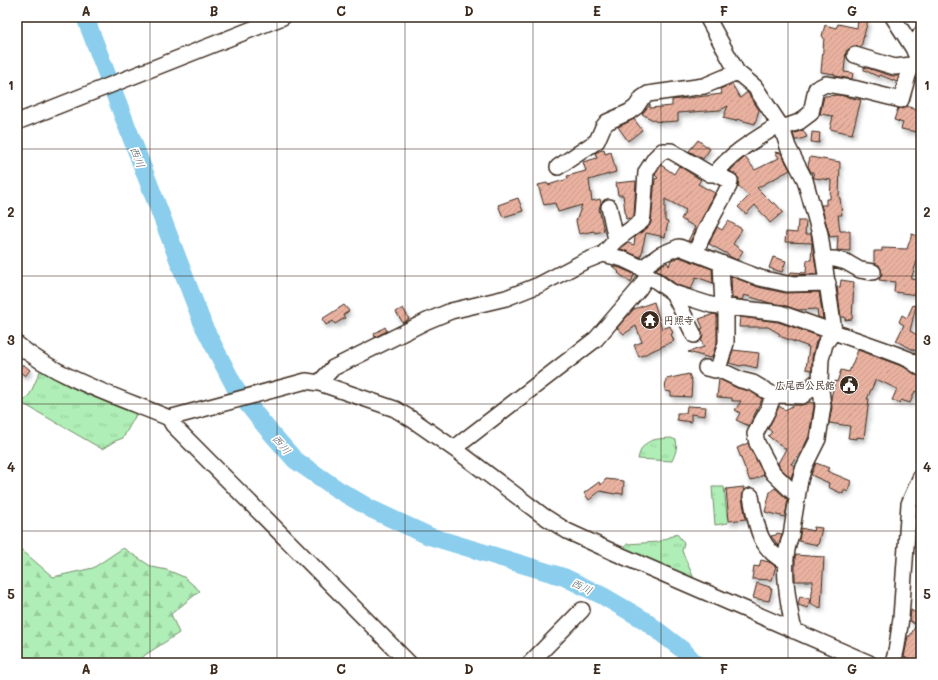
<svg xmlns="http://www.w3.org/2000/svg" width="938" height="680" font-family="Mali,'Klee One',sans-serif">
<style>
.grass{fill:url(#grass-tufts);stroke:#758c6a}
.forest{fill:url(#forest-firs);stroke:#758c6a}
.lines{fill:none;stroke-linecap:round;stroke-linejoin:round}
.river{stroke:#8acdec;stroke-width:18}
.building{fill:url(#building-hatch);stroke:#3b2a1e;filter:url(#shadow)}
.minor-casing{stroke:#3b2a1e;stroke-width:18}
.minor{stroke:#fff;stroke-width:15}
.grid{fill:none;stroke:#3b2a1e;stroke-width:1;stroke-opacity:0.55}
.labels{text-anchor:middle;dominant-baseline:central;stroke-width:3.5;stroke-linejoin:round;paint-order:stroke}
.poi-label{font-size:10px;font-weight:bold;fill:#3b2a1e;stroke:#fff;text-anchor:start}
.water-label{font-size:11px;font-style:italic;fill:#535b5c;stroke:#fff}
.neatline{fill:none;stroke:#3b2a1e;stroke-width:1.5}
.grid-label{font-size:13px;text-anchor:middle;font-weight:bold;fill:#3b2a1e}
</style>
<defs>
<pattern id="grass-tufts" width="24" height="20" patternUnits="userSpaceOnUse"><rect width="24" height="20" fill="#afeeb6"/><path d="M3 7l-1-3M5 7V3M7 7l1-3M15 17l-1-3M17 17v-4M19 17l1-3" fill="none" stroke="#97cc9c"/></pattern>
<pattern id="forest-firs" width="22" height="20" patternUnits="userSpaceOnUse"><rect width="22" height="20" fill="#afeeb6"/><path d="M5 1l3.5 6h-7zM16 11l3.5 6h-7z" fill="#97cc9c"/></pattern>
<pattern id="building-hatch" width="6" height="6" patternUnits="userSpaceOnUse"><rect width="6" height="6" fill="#e9b1a0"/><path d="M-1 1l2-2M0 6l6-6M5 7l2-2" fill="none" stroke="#c99889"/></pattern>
<filter id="shadow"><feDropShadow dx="2" dy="3.5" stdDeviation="2" flood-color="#0004"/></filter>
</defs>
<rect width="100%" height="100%" fill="#fff"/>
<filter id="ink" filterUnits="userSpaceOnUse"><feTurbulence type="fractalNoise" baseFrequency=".025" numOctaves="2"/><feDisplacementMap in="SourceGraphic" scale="8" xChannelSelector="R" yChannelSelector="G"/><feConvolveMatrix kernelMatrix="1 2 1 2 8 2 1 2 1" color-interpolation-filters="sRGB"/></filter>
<g filter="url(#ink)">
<path class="grass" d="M 42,367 L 137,413 L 123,438 L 115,441 L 102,449 L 22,403 L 30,394 Z
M 671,438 L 676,440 C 678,448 675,454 672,461 L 638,459 C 642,439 654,439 671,438 Z
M 712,487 L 724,487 L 728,523 L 715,525 Z
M 677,534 L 684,543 L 682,551 L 696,583 L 622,550 L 627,544 L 658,542 Z"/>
<path class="forest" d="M 17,546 L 53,577 L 93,568 L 123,548 L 152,567 L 167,570 L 184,577 L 200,591 L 171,614 L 179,633 L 145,655 L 138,663 L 17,663 Z"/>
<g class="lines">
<path class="river" d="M 85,17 L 204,327 L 237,391 L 266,427 L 295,460 L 337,489 L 371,509 L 429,536 L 564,577 L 603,596 L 644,620 L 684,651 L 695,663"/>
</g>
<path class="building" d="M 858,18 L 868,20 L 861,47 L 853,46 L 846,51 L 844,72 L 853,73 L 852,79 L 835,76 L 834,74 L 821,72 L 824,38 L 822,36 L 825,25 L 836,28 L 838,24 L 857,28 Z
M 864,67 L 892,76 L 899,76 L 897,82 L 880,75 L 879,77 L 864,70 Z
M 732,84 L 740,98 L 747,92 L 759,110 L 755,124 L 737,119 L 736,121 L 723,118 L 728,106 L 720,110 L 678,113 L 678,121 L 663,122 L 655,121 L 642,114 L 650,104 L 650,108 L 672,106 L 672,100 L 722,94 L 720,89 Z
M 839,95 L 861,100 L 852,134 L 830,129 L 833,116 L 820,114 L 824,96 Z
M 907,106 L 921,112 L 919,120 L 921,121 L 917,132 L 901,129 L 903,123 L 894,120 L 898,108 L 903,109 Z
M 634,119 L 642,130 L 628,141 L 618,127 Z
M 803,130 L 807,137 L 798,140 L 795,140 L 793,134 Z
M 812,132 L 820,133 L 819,143 L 811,142 Z
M 698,140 L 710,149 L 703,159 L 689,151 Z
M 604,149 L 605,154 L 611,152 L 616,172 L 589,180 L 592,201 L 600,199 L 601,203 L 599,209 L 604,231 L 595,233 L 594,231 L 579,234 L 576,221 L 582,205 L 558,212 L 555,203 L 544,205 L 538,185 L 547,183 L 548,185 L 568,179 L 567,176 L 586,171 L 583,162 L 597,158 L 595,153 Z
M 775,152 L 781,153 L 790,170 L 757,188 L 773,204 L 774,202 L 783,212 L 770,223 L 755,205 L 746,214 L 738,207 L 749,196 L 738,186 L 739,179 L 737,176 L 730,171 L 745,157 L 755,170 L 779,158 Z
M 810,157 L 840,162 L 839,198 L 840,198 L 842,215 L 838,215 L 840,231 L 850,231 L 850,251 L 837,250 L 838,236 L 830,237 L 821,205 L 826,205 L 826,199 L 830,199 L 831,180 L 814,178 L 813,172 L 811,172 L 808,166 Z
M 661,165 L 674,174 L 679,166 L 698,178 L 701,180 L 698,184 L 715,193 L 690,242 L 688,241 L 695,227 L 681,219 L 686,210 L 665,199 L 665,221 L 668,222 L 665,237 L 646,233 L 642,250 L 643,250 L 640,257 L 620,249 L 628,243 L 634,245 L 635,237 L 647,228 L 651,223 L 655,179 L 658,178 L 655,175 Z
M 636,181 L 634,216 L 631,218 L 626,219 L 623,195 L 618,195 L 616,183 Z
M 518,198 L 523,211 L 503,217 L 498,205 Z
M 728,221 L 742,229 L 733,244 L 743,251 L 737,260 L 729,256 L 729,255 L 709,244 L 717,227 L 722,230 Z
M 798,221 L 806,221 L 805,234 L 811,234 L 817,274 L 790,275 L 791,272 L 806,273 L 807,260 L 811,260 L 812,243 L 785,242 L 786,232 L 797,233 Z
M 912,234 L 921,237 L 921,255 L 919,255 L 911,279 L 919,280 L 918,295 L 894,292 L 895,282 L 879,280 L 882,274 L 881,269 L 879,265 L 874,263 L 874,251 L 882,251 L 882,248 L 907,249 Z
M 679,257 L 712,269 L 713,283 L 696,277 L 691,289 L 677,285 L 656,269 L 667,262 L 669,266 L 671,260 Z
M 773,257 L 786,261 L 782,272 L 769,268 Z
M 612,266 L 620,268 L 634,274 L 631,283 L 618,273 L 619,272 Z
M 731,276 L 758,287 L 785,293 L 819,292 L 823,319 L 818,317 L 817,309 L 798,310 L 783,305 L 770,303 L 744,295 L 742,300 L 732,298 Z
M 841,280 L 854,282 L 852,319 L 845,320 L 845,317 L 841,317 L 837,287 L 840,287 Z
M 654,302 L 662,329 L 670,326 L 673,333 L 671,334 L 674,341 L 639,357 L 634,345 L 642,342 L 636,326 L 624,334 L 617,328 L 634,309 Z
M 344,305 L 349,311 L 343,315 L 345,318 L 335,324 L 333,321 L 326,325 L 322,319 Z
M 913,305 L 916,306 L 910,331 L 921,337 L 921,348 L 919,347 L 916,351 L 896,341 L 904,325 L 899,322 L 902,315 L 907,318 Z
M 403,308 L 409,319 L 403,323 L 396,312 Z
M 714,314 L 717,315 L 717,342 L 712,357 L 710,358 L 688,352 L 704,347 L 701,340 L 703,335 L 701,329 L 703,328 L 699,319 Z
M 740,317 L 778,322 L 819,336 L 816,342 L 812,357 L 812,370 L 806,369 L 809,347 L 779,336 L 780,334 L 768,327 L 739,327 Z
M 385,327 L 387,331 L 375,337 L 374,334 Z
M 733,350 L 759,353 L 757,368 L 744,365 L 740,366 L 729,363 Z
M 858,350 L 904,367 L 916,375 L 921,377 L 921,394 L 915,391 L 910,403 L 901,400 L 899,403 L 892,400 L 897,389 L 876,379 L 867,399 L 869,399 L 864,438 L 857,437 L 857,439 L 848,438 L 850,426 L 829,423 L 832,407 L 831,398 L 835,381 L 837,382 L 841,370 L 849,372 Z
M 23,364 L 30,370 L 25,376 L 18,370 Z
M 689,374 L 692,382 L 691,397 L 671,396 L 671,392 L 665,391 L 666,379 Z
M 811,375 L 811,377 L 799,387 L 778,386 L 778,383 L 799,385 Z
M 719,379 L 737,388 L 750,391 L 762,399 L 749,426 L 736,420 L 740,413 L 735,410 L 741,401 L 732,401 L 732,398 L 717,397 Z
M 809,402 L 814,403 L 814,406 L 809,436 L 802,451 L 791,464 L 795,466 L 791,478 L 780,468 L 778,463 L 786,449 L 768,436 L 772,432 L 768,429 L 779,406 L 785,410 L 794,405 L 802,405 Z
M 687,406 L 706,407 L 705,416 L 691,414 L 691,422 L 677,420 L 677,413 L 686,413 Z
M 748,443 L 764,475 L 750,481 L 737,448 Z
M 816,463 L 829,468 L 827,471 L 851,481 L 848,492 L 844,490 L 843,494 L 828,487 L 829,483 L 811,475 Z
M 606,479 L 624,481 L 623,494 L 616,493 L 615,494 L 600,491 L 589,500 L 584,493 L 599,482 L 601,485 Z
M 744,487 L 742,498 L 746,519 L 729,521 L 726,489 Z
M 775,488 L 788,500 L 785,517 L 765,512 L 770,492 Z
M 814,527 L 822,528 L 818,545 L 799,541 L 801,528 L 813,531 Z
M 777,533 L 782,534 L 779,546 L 771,536 L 776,535 Z
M 795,555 L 824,557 L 821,608 L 811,604 L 813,581 L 795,581 Z
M 761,560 L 769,562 L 776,566 L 772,580 L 752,579 L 754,566 L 759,567 Z
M 757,583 L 770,587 L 770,589 L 772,589 L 769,601 L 753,598 Z
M 800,596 L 810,599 L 808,608 L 798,605 Z
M 911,610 L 921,616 L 921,662 L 910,660 L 909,659 L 904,657 L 908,636 L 910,636 L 916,625 L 910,621 Z"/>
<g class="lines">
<g class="minor-casing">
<path id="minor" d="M 707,17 L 737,72 L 755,87 L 782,128 L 788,147 L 805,180 L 820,234 L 834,331 L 825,344 L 821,359 L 820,382 L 823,406 L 818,439 L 804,467 L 800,480 L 791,535 C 780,562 788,603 794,631
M 893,17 L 913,48 L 921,67
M 913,48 L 921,34
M 855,55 L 895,67 L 911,65
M 17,122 L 283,17
M 782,128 L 799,122 L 811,113 L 816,89 L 826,84 L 857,89 L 901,100 L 911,65 L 918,61
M 558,167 L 597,141 L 603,127 L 607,122 L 629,112 L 636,107 L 642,98 L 648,94 L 704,86 L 737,72
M 609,207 L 616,240
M 695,253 L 705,231 L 729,186 L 730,181 L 715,174
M 603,254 L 616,240 L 642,221 L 643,215 L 646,172 L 655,158 L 662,151 L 671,151 L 710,174 L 715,174 C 732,152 756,139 780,124
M 824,259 L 835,259 L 846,262 L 860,270 L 873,272
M 721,264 L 723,306
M 642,268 L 660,255 L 679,247 L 760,278 L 787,284 L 828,283
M 673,293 L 694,335
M 17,344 C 57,378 121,398 169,418 L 173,425 L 409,663
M 706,368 L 715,370 L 718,369 L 741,380 L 753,383 L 770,393 L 778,395 L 802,396 L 820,382
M 718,369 L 726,343 L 726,307
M 319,383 L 333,368 L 427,321 L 451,311 L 506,298 L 539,285 L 583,262 L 603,254 L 623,259 L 642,268 L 648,275 L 673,293 L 711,305 L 780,313 L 882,349 L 908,359 L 921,368
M 774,394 L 768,410 L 755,434 L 757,443 L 773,473 L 797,496
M 169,418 L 306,381 L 319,383 L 395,409 L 413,420 L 456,450 L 542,515 L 567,531 L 613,552 L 869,663
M 456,450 L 461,443 L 596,339 L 639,289 L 648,275
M 751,496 C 756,523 758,549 786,562
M 530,663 L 582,610
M 892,663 L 894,660 L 897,646 L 901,618 L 909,504 L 921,476"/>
</g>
<use href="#minor" class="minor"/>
</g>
</g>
<path class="grid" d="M 150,17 L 150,663M 277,17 L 277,663M 405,17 L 405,663M 533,17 L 533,663M 661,17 L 661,663M 788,17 L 788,663M 17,149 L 921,149M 17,276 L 921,276M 17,404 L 921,404M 17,531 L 921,531"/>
<defs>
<g id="temple-disc" transform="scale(1)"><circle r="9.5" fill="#3b2a1e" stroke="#fff"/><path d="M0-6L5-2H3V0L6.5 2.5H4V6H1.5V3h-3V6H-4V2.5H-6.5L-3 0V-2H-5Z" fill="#fff"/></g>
<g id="civic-disc" transform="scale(1)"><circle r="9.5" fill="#3b2a1e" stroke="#fff"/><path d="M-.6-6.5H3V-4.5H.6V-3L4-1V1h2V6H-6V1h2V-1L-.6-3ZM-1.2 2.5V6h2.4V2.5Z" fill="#fff"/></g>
</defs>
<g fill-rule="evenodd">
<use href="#temple-disc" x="650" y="320"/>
<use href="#civic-disc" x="849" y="385"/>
</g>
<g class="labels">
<g class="poi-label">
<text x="664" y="320">円照寺</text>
<text x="835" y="385" text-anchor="end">広尾西公民館</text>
</g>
<g class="water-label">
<text transform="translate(138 157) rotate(69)">西川</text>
<text transform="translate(282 444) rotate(50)">西川</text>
<text transform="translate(582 586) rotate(26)">西川</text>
</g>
</g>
<rect width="938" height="680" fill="none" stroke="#fff" stroke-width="44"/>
<rect x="22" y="22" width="894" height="636" class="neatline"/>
<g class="grid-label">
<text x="86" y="16">A</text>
<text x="214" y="16">B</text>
<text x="341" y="16">C</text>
<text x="469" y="16">D</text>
<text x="597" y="16">E</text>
<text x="724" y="16">F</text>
<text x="852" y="16">G</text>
<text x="11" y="90">1</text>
<text x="927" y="90">1</text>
<text x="11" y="217">2</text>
<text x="927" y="217">2</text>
<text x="11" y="345">3</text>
<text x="927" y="345">3</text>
<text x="11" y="472">4</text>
<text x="927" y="472">4</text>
<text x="11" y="599">5</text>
<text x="927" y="599">5</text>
<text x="86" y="674">A</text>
<text x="214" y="674">B</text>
<text x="341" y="674">C</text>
<text x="469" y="674">D</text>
<text x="597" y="674">E</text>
<text x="724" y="674">F</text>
<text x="852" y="674">G</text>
</g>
</svg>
